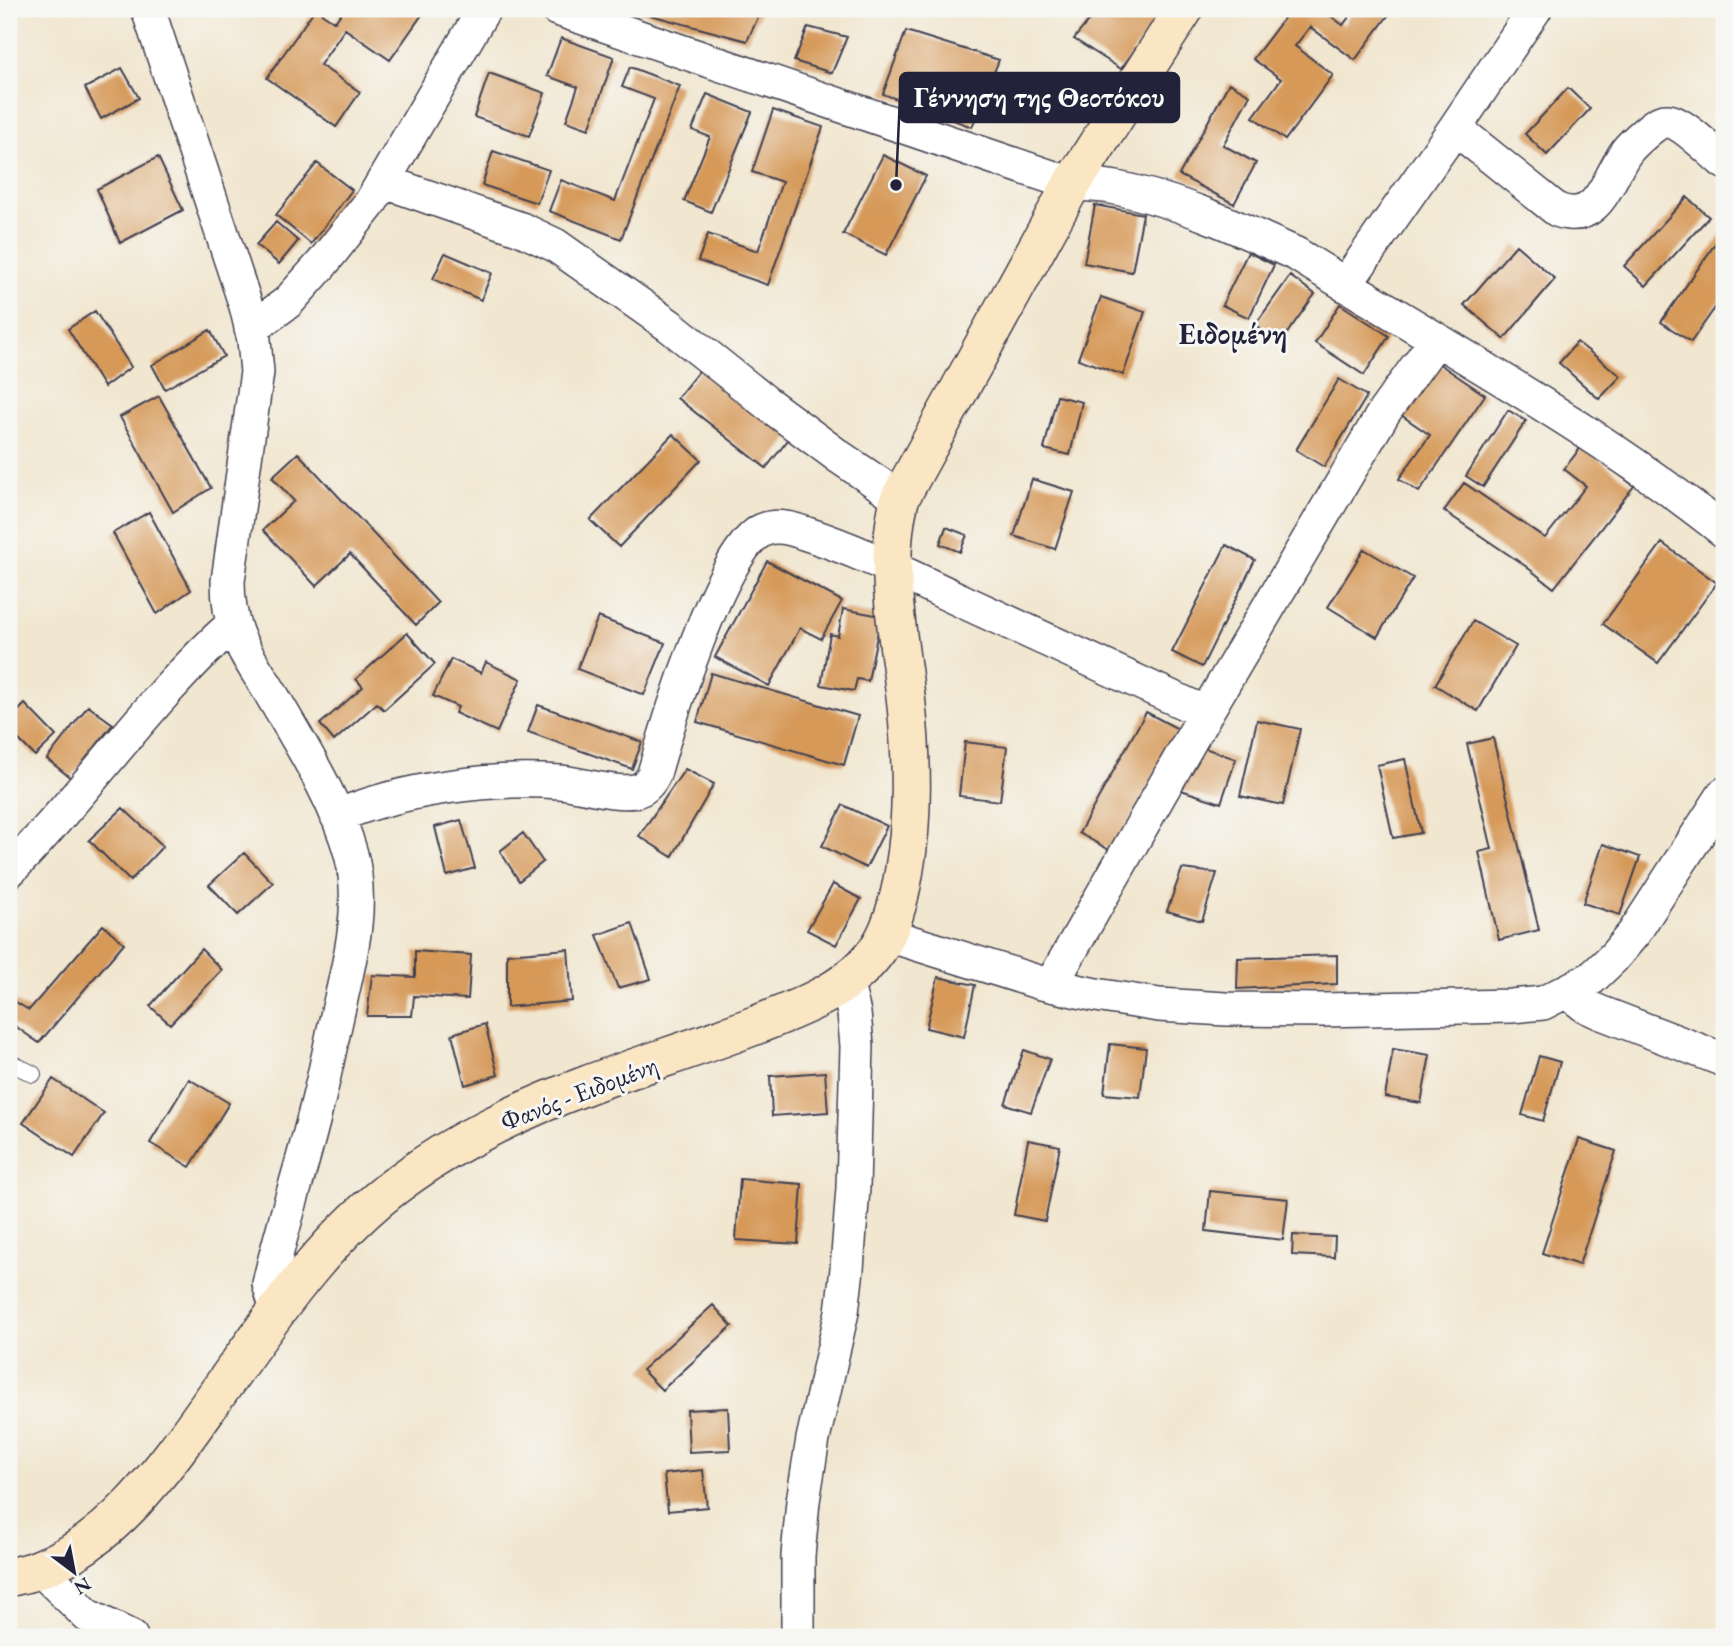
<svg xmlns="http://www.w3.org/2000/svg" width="1733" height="1646" font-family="'EB Garamond',serif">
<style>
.building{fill:#d69958}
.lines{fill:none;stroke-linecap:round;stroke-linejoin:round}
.lane-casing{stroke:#413f51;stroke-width:18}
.street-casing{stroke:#413f51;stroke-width:36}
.secondary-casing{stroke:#413f51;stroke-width:41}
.lane{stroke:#fff;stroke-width:16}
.street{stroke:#fff;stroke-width:33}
.secondary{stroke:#fbe6c4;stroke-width:38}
.labels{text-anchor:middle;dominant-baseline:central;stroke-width:6;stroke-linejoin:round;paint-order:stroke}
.street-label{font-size:26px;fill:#22223b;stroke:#f6f6f2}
.quarter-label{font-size:30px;font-weight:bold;fill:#22223b;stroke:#f6f6f2}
.leader{fill:none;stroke:#22223b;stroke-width:2.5}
.callout-dot{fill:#22223b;stroke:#f6f6f2;stroke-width:2.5}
.callout{fill:#22223b;stroke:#22223b;stroke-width:2.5}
.callout-label{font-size:28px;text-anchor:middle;font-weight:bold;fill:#fff}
</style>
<rect width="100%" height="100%" fill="#f6f6f2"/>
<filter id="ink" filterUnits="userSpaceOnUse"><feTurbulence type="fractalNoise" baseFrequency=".0143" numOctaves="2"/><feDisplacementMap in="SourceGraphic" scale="14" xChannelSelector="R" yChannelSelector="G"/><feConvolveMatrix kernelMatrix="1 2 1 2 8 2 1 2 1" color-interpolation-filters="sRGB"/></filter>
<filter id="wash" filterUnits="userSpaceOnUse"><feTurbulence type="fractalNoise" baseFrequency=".00686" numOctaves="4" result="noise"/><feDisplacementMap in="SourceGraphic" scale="28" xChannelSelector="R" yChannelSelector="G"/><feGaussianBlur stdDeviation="1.57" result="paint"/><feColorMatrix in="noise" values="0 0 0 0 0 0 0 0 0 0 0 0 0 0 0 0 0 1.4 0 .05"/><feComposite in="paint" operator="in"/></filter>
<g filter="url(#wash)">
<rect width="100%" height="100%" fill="#f1e6cf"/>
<g id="blocks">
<path class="building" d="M 315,9 L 335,22 L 344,9 L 426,9 L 390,60 L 345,29 L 320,65 L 360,92 L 336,127 L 267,78 Z
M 640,9 L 762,9 L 747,41 L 639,12 Z
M 1098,9 L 1164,9 L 1121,69 L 1074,39 Z
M 1291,9 L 1321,9 L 1343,25 L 1355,9 L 1393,9 L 1355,60 L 1310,27 L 1295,46 L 1333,75 L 1285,140 L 1253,117 L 1281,79 L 1253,59 Z
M 808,27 L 847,37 L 832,73 L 794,61 Z
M 906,31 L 999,60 L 972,127 L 883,94 Z
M 561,38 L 614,57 L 589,129 L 566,121 L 578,87 L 547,76 Z
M 630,67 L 680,86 L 621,239 L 549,211 L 561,180 L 615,201 L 654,99 L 622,87 Z
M 122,68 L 139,98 L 101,119 L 85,88 Z
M 489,73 L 545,93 L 529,136 L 474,117 Z
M 1229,83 L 1250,95 L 1223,145 L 1256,163 L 1234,204 L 1179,175 Z
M 1568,88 L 1590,109 L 1547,155 L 1525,134 Z
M 707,94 L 752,112 L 711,212 L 684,201 L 710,137 L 692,130 Z
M 773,110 L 823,127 L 768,285 L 698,261 L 708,234 L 758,251 L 782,182 L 752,172 Z
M 493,151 L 549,170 L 537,203 L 482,185 Z
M 883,155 L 926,176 L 886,255 L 843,234 Z
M 158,157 L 183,210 L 120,243 L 97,189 Z
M 317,163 L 352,190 L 311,244 L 276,215 Z
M 1687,197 L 1709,217 L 1646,286 L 1624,266 Z
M 1095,205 L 1143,214 L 1132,272 L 1084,263 Z
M 276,222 L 298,241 L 279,264 L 256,245 Z
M 1724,231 L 1724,295 L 1691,342 L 1661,322 Z
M 1516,245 L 1555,279 L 1504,339 L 1464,305 Z
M 1248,252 L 1274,265 L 1249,318 L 1222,305 Z
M 445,253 L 492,273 L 481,300 L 433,279 Z
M 1290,276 L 1315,294 L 1280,343 L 1255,325 Z
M 1101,297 L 1145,312 L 1123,375 L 1078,359 Z
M 1340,304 L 1389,336 L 1364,375 L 1315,343 Z
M 95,311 L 131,367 L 104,387 L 68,329 Z
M 210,330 L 224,356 L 165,389 L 152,365 Z
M 1577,342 L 1621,376 L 1599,399 L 1559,363 Z
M 1438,363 L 1485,395 L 1419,492 L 1399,479 L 1430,435 L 1401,415 Z
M 702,367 L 791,436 L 766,468 L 677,398 Z
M 1339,379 L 1367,396 L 1324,467 L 1296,450 Z
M 159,396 L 211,488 L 173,512 L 120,417 Z
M 1057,396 L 1082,402 L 1070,455 L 1044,449 Z
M 1508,410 L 1526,421 L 1483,487 L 1466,476 Z
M 673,434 L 701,460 L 619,547 L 590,520 Z
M 1582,446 L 1634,486 L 1554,588 L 1524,565 L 1444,511 L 1464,483 L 1545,538 L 1586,486 L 1564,469 Z
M 298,453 L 438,603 L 416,625 L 350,554 L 316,586 L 263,530 L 294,501 L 272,477 Z
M 1032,479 L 1074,492 L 1055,549 L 1014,536 Z
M 149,512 L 191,590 L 157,614 L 113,533 Z
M 946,527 L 967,535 L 960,552 L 940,544 Z
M 1662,543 L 1717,583 L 1658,663 L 1603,624 Z
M 1226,545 L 1255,560 L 1202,667 L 1172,652 Z
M 1364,549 L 1413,578 L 1377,637 L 1328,607 Z
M 767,561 L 842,601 L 821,639 L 800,628 L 769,686 L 715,657 Z
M 843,609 L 881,616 L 868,681 L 857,679 L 854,691 L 821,685 L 830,634 L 838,636 Z
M 598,617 L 665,643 L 644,695 L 577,669 Z
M 1473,621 L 1516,646 L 1478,711 L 1435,685 Z
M 407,633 L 435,664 L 384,710 L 377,703 L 334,741 L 320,724 L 363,687 L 356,679 Z
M 451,659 L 481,673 L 486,662 L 521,679 L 497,732 L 455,713 L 458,707 L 433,696 Z
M 711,673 L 858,716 L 844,765 L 697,722 Z
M 25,704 L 56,736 L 35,756 L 9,730 L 9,720 Z
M 538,705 L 642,742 L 632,769 L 528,732 Z
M 88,706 L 113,724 L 71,778 L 47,759 Z
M 1146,712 L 1180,730 L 1113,852 L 1079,833 Z
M 1257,720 L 1300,729 L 1283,805 L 1240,796 Z
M 1493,738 L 1539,930 L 1499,940 L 1479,852 L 1492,849 L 1467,744 Z
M 965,742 L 1007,747 L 1000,801 L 959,796 Z
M 1193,744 L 1236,759 L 1221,803 L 1178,789 Z
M 1405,759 L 1421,833 L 1393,838 L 1377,765 Z
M 685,769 L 714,784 L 672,857 L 639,836 Z
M 843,805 L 887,826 L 866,868 L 822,846 Z
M 123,808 L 163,846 L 130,881 L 89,840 Z
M 461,820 L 475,868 L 447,876 L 435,827 Z
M 523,833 L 543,862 L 519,881 L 500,851 Z
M 1603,844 L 1640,857 L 1620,915 L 1583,903 Z
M 244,853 L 273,883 L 238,915 L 209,885 Z
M 1182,869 L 1217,873 L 1202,921 L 1167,911 Z
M 833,884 L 861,899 L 836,945 L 807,930 Z
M 632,923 L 651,979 L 618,988 L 597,935 Z
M 103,925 L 124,943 L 39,1043 L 9,1022 L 9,998 L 29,1010 Z
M 201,949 L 222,970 L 170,1024 L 150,1006 Z
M 568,949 L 572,1001 L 507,1007 L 507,954 Z
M 415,951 L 471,955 L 468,999 L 414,996 L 412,1016 L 367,1016 L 372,975 L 415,977 Z
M 1337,955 L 1337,984 L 1237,989 L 1238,958 Z
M 938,977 L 975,985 L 964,1037 L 926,1028 Z
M 485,1024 L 498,1075 L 465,1085 L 452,1034 Z
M 1110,1044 L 1146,1048 L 1140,1097 L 1104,1094 Z
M 1393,1049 L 1430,1055 L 1421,1103 L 1385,1097 Z
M 1024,1050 L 1050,1059 L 1031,1112 L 1005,1104 Z
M 1539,1056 L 1560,1062 L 1543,1121 L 1522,1115 Z
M 825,1072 L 828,1112 L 772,1116 L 770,1076 Z
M 53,1079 L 104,1113 L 74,1157 L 23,1123 Z
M 189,1079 L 229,1103 L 190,1167 L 150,1143 Z
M 1579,1139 L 1616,1151 L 1579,1265 L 1542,1253 Z
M 1028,1140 L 1060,1146 L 1045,1221 L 1014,1215 Z
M 740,1179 L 802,1184 L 798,1244 L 736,1240 Z
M 1210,1191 L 1288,1199 L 1283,1240 L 1206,1231 Z
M 1293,1235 L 1335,1237 L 1334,1257 L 1292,1255 Z
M 713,1305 L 732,1326 L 662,1390 L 642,1370 Z
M 728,1408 L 730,1450 L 689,1452 L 687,1410 Z
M 703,1470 L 707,1507 L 668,1511 L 664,1474 Z"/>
</g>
</g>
<g filter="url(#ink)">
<use href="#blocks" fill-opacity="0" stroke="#413f51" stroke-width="2"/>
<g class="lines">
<g class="lane-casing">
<path id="lane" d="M 9,1062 L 33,1074"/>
</g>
<g class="street-casing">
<path id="street" d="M 148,9 L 246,306 L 254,340 L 257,372 L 228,581 C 228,636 247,653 273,697 C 301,745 336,800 351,854 C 365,908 349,963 337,1016 C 330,1047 324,1079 316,1109 C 302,1168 282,1225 269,1284 L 273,1297 L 280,1308
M 557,9 L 1072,184 C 1087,185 1102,185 1116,188 C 1178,200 1239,228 1296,254 C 1440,344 1591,425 1724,531
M 1455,128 L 1557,210 C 1599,226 1607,179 1626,152 C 1631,145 1638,139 1645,133 C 1651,128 1659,120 1668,121 C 1682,122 1712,152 1724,162
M 385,182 L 521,229 L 555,245 L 670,326 L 768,404 L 838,456 L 900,498
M 1345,285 L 1455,128 L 1535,9
M 251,329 L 288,302 L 321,265 L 371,202 L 484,9
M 337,816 C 403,789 488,777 560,782 C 582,784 614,795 635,791 C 645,789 650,782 654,774 C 667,727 721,547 763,530 C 776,524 791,528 804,533 C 858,550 909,576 960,600 C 1042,637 1124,675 1206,713
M 9,871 C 87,792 150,698 233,624
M 885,934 L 1041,983 L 1096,995 L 1159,1005 L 1226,1009 L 1322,1010 L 1511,1006 L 1543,1003 L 1592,978 L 1613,958 L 1634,933 L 1724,794
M 1051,985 L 1206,713 L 1384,412 L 1436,340
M 1568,992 L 1584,1005 L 1599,1012 L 1724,1060
M 40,1569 L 88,1616 L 131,1637
M 798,1637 L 798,1556 L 803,1501 L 813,1439 L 842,1312 L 847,1269 L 853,1188 L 857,1046 L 854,1013 L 846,981"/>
</g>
<g class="secondary-casing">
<path id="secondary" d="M 9,1577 C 19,1575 30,1573 39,1569 C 121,1539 176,1450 225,1383 C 276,1311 328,1235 399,1183 C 456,1140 521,1110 587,1085 C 643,1064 700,1047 756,1025 C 802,1007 852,989 880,946 C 893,925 900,896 904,872 C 914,816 912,757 906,700 C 898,633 883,563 900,498 L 1072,184 L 1184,9"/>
</g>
<use href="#lane" class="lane"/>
<use href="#street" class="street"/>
<use href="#secondary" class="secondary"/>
</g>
</g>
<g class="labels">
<g class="street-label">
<text transform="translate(579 1093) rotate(-21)">Φανός - Ειδομένη</text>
</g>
<g class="quarter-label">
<text x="1233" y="333">Ειδομένη</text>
</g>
</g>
<path class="leader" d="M896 185L900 97"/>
<circle class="callout-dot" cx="896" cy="185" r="7"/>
<rect class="callout" x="900" y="73" width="279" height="49" rx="7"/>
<g class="callout-label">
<text x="1039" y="107">Γέννηση της Θεοτόκου</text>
</g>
<rect width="1733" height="1646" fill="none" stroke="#f6f6f2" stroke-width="35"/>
<g transform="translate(74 1572) rotate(148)" stroke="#f6f6f2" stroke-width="5" paint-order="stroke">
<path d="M0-5L12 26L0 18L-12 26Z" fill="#22223b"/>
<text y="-10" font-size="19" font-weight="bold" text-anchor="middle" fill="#22223b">N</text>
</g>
</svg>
